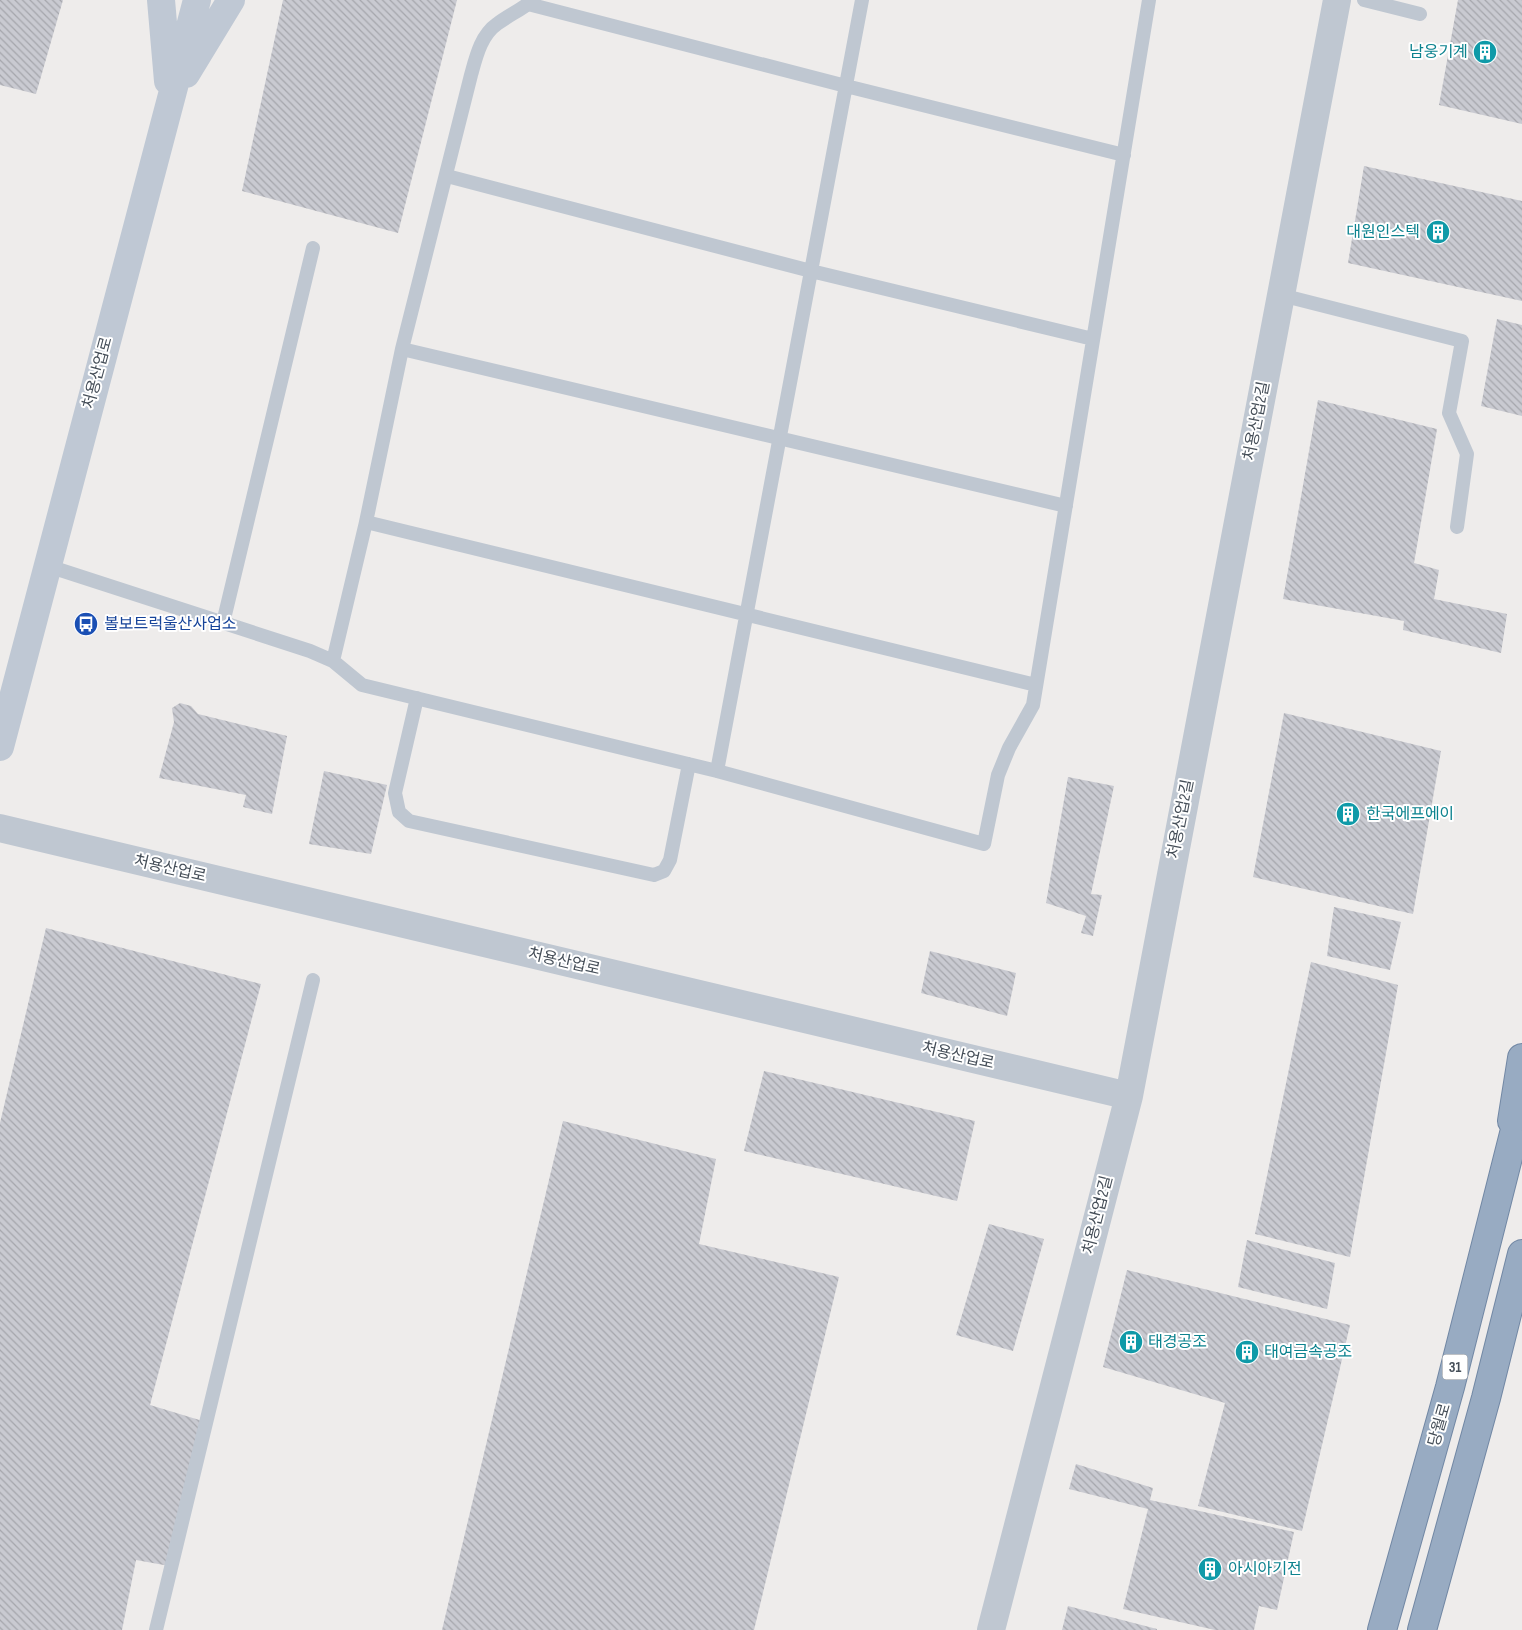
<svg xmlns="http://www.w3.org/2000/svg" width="1522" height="1630" font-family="'Sofia Sans Condensed','Noto Sans KR',sans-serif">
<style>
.building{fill:url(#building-back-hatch)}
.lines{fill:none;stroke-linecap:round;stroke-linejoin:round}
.trunk-casing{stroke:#7187a4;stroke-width:30}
.service{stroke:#bfc7d1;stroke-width:14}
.tertiary{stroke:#bfc7d1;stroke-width:28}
.secondary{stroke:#bfc8d4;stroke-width:28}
.trunk{stroke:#98abc2;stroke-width:28}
.labels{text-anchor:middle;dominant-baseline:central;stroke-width:4;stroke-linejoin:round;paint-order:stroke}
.shield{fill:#fff;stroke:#7d838a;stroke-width:1}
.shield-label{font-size:15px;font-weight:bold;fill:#454e58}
.culture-label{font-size:16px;fill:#0d838f;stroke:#fff;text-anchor:start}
.street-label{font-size:16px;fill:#454e58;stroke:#fff}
.transit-label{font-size:16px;fill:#164399;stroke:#fff;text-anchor:start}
</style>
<defs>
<pattern id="building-back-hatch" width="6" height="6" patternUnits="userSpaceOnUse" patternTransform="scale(1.25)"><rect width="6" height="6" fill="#c9cad1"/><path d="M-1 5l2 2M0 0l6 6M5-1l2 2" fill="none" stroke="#a5a6ac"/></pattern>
</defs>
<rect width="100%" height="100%" fill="#eeeceb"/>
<path class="building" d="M 0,0 L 63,0 L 36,94 L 0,85 Z
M 283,0 L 457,0 L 398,233 L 242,191 Z
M 1458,0 L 1522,0 L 1522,124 L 1439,105 Z
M 1364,166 L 1522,201 L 1522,301 L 1348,263 Z
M 1497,319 L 1522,325 L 1522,416 L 1481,406 Z
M 1318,400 L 1437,429 L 1414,563 L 1439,570 L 1434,599 L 1507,614 L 1501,653 L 1403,630 L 1404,621 L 1283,599 Z
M 180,703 L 191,706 L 198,714 L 287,736 L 272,814 L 243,807 L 246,795 L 159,778 L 174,722 L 172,708 Z
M 1284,713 L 1441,751 L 1413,914 L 1253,877 Z
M 324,771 L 387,785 L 371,854 L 309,844 Z
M 1068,777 L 1114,786 L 1091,894 L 1102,895 L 1093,936 L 1081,933 L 1086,916 L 1046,903 Z
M 1334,907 L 1401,922 L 1390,970 L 1327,956 Z
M 46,928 L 261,984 L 150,1405 L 206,1422 L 175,1567 L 136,1560 L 122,1630 L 0,1630 L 0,1123 Z
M 930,951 L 1016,973 L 1007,1016 L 921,993 Z
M 1311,962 L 1398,985 L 1350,1257 L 1255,1234 Z
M 764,1071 L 975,1121 L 957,1201 L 744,1151 Z
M 563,1121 L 716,1159 L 699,1244 L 839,1277 L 754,1630 L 442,1630 Z
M 989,1224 L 1044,1239 L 1013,1351 L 956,1335 Z
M 1247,1240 L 1335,1263 L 1327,1309 L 1238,1287 Z
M 1127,1270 L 1350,1325 L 1302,1531 L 1198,1506 L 1225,1403 L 1103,1367 Z
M 1076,1464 L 1153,1488 L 1150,1500 L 1294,1532 L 1277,1610 L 1259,1606 L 1254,1630 L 1215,1630 L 1123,1609 L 1148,1509 L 1069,1489 Z
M 1068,1606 L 1157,1629 L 1157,1630 L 1062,1630 Z"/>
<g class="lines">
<g class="trunk-casing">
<path id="trunk" d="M 1512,1121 L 1522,1058
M 1382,1630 L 1450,1387 L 1522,1102
M 1422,1630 L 1486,1398 L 1522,1254"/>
</g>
<path class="service" d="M 1364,0 L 1420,14
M 528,4 L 846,86 L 1124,155
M 447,176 L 811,271 L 1093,339
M 1281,295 L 1462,341 L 1449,413 L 1467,454 L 1457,527
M 402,349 L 1066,506
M 366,522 L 1036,685
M 48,566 L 310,651 L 333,661 L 362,685 L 717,771 L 984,844 L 998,775 L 1009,748 L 1033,705 L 1149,0
M 223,623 L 313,248
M 333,661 L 366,522 L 402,349 L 471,75 C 476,57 481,35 497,24 C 509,15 521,10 533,0
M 417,698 L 395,793 L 399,812 L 409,821 L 654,875 L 664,871 L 670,860 L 689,764
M 717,771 L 862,0
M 156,1630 L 313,980"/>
<path class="tertiary" d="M 0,828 L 1129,1096
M 991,1630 L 1129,1096 L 1337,0"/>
<path class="secondary" d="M 161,0 L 168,81
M 186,74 L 231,0
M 0,747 L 197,0"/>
<use href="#trunk" class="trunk"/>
</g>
<defs>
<g id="building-disc" transform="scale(1.25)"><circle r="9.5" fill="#0f9aa8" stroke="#fff"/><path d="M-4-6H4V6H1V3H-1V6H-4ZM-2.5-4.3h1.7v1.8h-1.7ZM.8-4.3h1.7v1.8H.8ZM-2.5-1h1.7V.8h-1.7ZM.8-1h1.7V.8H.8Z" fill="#fff"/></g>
<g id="bus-disc" transform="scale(1.25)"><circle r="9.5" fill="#1a4fb4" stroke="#fff"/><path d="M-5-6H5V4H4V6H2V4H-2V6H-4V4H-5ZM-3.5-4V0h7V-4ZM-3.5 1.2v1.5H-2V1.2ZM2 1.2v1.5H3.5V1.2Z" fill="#fff"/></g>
</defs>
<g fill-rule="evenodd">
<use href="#building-disc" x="1485" y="52"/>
<use href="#building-disc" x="1438" y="232"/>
<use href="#bus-disc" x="86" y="624"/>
<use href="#building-disc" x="1348" y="814"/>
<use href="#building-disc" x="1131" y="1342"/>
<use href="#building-disc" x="1247" y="1352"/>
<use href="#building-disc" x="1210" y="1569"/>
</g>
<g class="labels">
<rect class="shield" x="1442.5" y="1354.5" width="25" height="25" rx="4"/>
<g class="shield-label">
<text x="1455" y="1367">31</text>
</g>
<g class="culture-label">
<text x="1468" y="52" text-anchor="end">남웅기계</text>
<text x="1420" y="232" text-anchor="end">대원인스텍</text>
<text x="1366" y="814">한국에프에이</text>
<text x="1148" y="1342">태경공조</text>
<text x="1264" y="1352">태여금속공조</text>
<text x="1228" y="1569">아시아기전</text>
</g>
<g class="street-label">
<text transform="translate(98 373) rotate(-75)">처용산업로</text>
<text transform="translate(1257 421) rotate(-79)">처용산업2길</text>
<text transform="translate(1181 819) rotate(-79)">처용산업2길</text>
<text transform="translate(170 869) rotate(13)">처용산업로</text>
<text transform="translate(564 962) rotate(13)">처용산업로</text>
<text transform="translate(958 1056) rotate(13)">처용산업로</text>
<text transform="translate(1098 1215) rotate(-76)">처용산업2길</text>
<text transform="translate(1440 1425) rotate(-74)">당월로</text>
</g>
<g class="transit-label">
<text x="104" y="624">볼보트럭울산사업소</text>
</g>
</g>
</svg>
